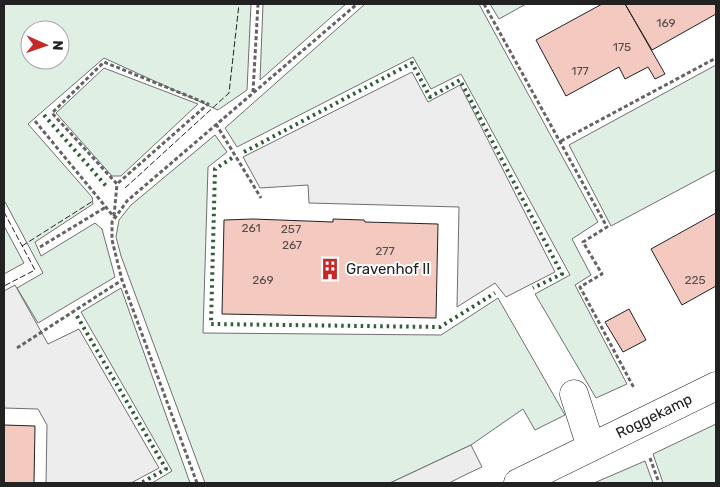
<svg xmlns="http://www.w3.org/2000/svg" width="720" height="487" font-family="Rubik,sans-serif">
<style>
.green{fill:#e0efe3;stroke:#6f6f6f;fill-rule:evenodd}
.parking{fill:#ededed;stroke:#6f6f6f}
.building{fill:#f3c9c0;stroke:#222}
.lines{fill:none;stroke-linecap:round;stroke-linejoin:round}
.minor-casing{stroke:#222;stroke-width:29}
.path{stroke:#646464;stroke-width:3;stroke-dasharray:4 2.5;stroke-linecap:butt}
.minor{stroke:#fff;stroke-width:28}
.hedge{stroke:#2f5e38;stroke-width:4;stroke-dasharray:2.5 4;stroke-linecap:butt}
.fence{stroke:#222;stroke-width:1;stroke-dasharray:6 2.5;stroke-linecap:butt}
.labels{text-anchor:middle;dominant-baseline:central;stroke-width:4;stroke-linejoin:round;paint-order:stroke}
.number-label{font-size:12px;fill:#564c4a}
.poi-label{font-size:15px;fill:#222;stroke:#fff;text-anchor:start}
.street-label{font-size:15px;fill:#222;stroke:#fff}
</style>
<rect width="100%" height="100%" fill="#fff"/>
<path class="green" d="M 4,4 L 251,4 L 247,90 L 218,110 L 104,58 L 28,124 L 92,197 L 93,204 L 35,242 L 41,256 L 95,223 L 102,229 L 115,277 L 38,323 L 17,288 L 43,273 L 4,200 ZM 30,30 L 60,30 L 60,60 L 30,60 Z
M 263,4 L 346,4 L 260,80 Z
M 365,4 L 479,4 L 598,222 L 572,239 L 591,275 L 575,285 L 627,384 L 596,398 L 535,294 L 570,275 L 461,74 L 431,89 L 413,57 L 237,147 L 225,128 Z
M 490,4 L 526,4 L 499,19 Z
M 716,65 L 716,170 L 611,226 L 569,145 Z
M 104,68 L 198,104 L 121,176 L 112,176 L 56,113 Z
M 215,135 L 227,152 L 208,167 L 203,333 L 441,335 L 498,298 L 565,415 L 535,430 L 523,409 L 471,445 L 390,483 L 205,483 L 121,256 L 116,237 L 119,220 L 131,205 Z
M 4,226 L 24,263 L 4,274 Z
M 121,288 L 190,483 L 152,483 L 172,471 L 81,312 Z
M 716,424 L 716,483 L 663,483 L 653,454 Z
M 645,461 L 653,483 L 594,483 Z"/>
<path class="parking" d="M 412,72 L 428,102 L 460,85 L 555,272 L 506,297 L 495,283 L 457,307 L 459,207 L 309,203 L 308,185 L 260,188 L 243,157 Z
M 15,285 L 48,344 L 79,329 L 159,468 L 131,483 L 46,483 L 47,425 L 38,409 L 4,408 L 4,291 Z
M 471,445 L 482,467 L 469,473 L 449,483 L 390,483 Z"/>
<path class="building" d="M 602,4 L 625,4 L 665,74 L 655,79 L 648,67 L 625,79 L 619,67 L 566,96 L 536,40 Z
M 625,4 L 716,4 L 716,14 L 652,50 Z
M 716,213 L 716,286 L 682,305 L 651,249 Z
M 253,219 L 333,222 L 333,219 L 364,220 L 365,222 L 438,224 L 436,318 L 222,314 L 224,220 Z
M 629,309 L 646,340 L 623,352 L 605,322 Z
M 4,425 L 35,426 L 34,483 L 4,483 Z"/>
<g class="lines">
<g class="minor-casing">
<path id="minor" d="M 574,394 L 591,447
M 518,483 L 716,386"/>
</g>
<path class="path" d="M 484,4 L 607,227 L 583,242 L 602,274 L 580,287 L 634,388
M 253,92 L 258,4
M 35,121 L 114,217
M 216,124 L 261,198
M 561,141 L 716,58
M 114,216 L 117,184 L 52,113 L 104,62 L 208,104 L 117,184
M 40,247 L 106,207
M 17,348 L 122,280
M 650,458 L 659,483
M 197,483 L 122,280 L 112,240 L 112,222 L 127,201 L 357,4"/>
<use href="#minor" class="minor"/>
<path class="hedge" d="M 44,115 L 107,187
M 244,152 L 412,63 L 430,97 L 460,80 L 562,274 L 533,288
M 232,158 L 215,169 L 211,324 L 440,327 L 495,293
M 77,316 L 166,469 L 141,483"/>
<path class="fence" d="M 125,188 L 229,93 L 239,4
M 4,212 L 35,270 L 4,286
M 22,246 L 93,201"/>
</g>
<defs>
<g id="building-bare" transform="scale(1.725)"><path d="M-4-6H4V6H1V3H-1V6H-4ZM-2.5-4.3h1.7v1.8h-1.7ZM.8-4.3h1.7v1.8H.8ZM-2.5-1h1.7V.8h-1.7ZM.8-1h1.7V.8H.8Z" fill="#c62828" stroke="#fff" stroke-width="2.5" paint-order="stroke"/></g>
</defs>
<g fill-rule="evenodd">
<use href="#building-bare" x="330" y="269"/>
</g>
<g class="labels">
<g class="number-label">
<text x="666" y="23">169</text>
<text x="622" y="47">175</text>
<text x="580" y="71">177</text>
<text x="251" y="228">261</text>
<text x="291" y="229">257</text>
<text x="292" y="245">267</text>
<text x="385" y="251">277</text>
<text x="263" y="280">269</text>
<text x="695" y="280">225</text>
</g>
<g class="poi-label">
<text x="346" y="269">Gravenhof II</text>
</g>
<g class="street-label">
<text transform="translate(654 416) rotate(-26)">Roggekamp</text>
</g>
</g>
<rect width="720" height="487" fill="none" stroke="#222222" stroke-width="10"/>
<g transform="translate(45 45) rotate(92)"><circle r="24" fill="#ffffff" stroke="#a7a7a7"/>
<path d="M0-4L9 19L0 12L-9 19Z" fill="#c62828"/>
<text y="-8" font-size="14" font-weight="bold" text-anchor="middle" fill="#222222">N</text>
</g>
</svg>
